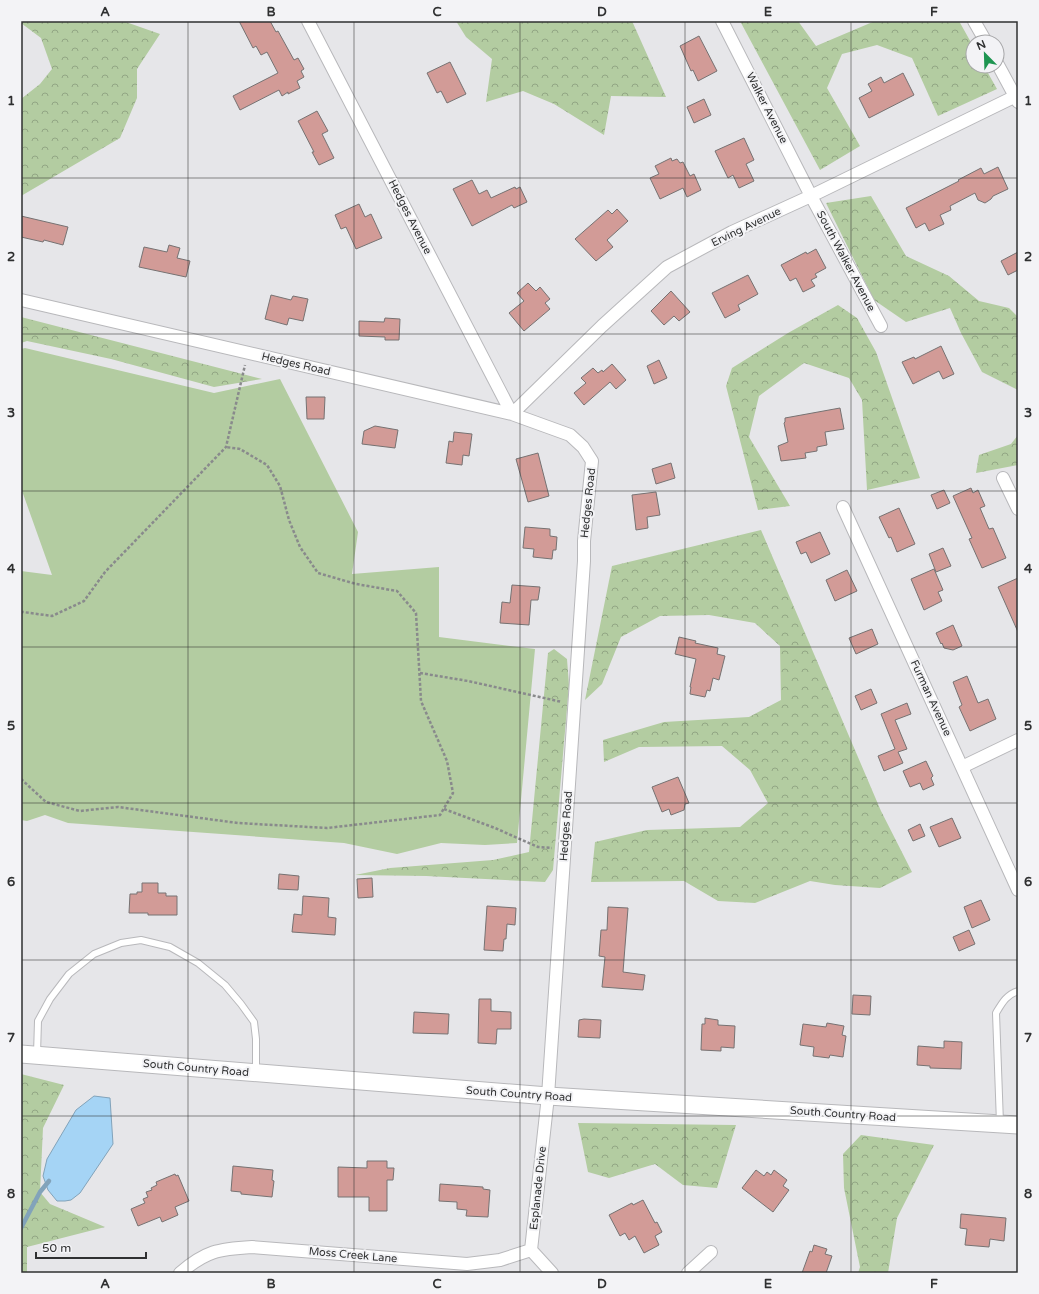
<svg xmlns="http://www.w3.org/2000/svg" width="1039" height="1294" font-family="'Varela Round',sans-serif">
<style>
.green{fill:#b3cca1}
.forest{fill:url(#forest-crowns)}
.water{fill:#a5d4f5;stroke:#82a3ba}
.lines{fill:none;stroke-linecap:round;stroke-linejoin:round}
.stream{stroke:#82a3ba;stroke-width:4.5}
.building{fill:#d29b97;stroke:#767272}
.service-casing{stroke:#b8b8bb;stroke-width:8}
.minor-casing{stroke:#b8b8bb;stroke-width:14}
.secondary-casing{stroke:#b8b8bb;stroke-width:19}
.path{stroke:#898a8c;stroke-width:2.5;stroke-dasharray:3 2;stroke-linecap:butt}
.service{stroke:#fff;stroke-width:6}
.minor{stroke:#fff;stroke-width:12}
.secondary{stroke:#fff;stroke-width:17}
.grid{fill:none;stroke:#2f3031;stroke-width:1;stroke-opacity:0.55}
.labels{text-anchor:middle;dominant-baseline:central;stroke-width:4;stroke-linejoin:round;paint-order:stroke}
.street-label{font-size:11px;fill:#2f3031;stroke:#f3f3f6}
.neatline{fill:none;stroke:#2f3031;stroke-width:1.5}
.grid-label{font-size:13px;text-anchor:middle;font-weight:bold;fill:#2f3031}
</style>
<defs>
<pattern id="forest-crowns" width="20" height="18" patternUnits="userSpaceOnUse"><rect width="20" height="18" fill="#b3cca1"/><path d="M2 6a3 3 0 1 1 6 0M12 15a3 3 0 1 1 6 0" fill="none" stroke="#92a684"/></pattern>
</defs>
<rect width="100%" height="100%" fill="#e6e6e9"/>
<path class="green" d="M 25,348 L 214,393 L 280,379 L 358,532 L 352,574 L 439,567 L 439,637 L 535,649 L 517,843 L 485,845 L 441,843 L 397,854 L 344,843 L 68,823 L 45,815 L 27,821 L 21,820 L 21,571 L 52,575 L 21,488 L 21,349 Z"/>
<path class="forest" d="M 21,21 L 123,21 L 160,34 L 137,69 L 137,98 L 120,138 L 21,196 L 21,99 L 40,84 L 52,69 L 41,38 L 21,23 Z
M 456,21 L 632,21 L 666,97 L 611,96 L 604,135 L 554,104 L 523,91 L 486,102 L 492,59 L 466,37 Z
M 740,21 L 798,21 L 816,46 L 875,21 L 959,21 L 973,46 L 973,66 L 984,66 L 997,89 L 938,116 L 912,58 L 877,45 L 842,54 L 827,88 L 860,146 L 820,170 Z
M 871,196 L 906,256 L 949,276 L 979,301 L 1009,308 L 1018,317 L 1018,390 L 982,372 L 961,333 L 950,308 L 906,322 L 874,300 L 826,203 Z
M 838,305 L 857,318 L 876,352 L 920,478 L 867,490 L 862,400 L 849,378 L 804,363 L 759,396 L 749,437 L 790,506 L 758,510 L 726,386 L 732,368 L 788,333 Z
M 21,317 L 262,379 L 214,387 L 111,359 L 27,341 L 21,343 Z
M 1018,435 L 1018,465 L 976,473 L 979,455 L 1011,444 Z
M 761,530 L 881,811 L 912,872 L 880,888 L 835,885 L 810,881 L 755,903 L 718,901 L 684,881 L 591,882 L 595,842 L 647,830 L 740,827 L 768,803 L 750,770 L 722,746 L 639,747 L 604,762 L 603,740 L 664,722 L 749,717 L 781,700 L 780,646 L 755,623 L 709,615 L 660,616 L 621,637 L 602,684 L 585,700 L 612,566 Z
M 554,649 L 567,659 L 569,685 L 553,870 L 545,882 L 426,876 L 355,875 L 390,868 L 493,860 L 529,852 L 548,653 Z
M 21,1074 L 64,1085 L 43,1128 L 40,1192 L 50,1204 L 105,1227 L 27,1247 L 27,1273 L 21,1273 Z
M 578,1123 L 736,1125 L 717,1188 L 683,1185 L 655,1164 L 609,1178 L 588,1172 Z
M 861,1135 L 934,1145 L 897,1218 L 888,1273 L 858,1273 L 860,1267 L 844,1188 L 843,1154 Z"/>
<path class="water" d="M 94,1096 L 110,1098 L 113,1144 L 80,1193 L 71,1200 L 65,1201 L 57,1201 L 48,1190 L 43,1176 L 47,1159 L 76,1110 Z"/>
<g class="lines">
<path class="stream" d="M 21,1228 L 40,1192 L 49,1181"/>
</g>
<path class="building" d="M 239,21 L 270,21 L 276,32 L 278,31 L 294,60 L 298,58 L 304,69 L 301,71 L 304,77 L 297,81 L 300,88 L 288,94 L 288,92 L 282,96 L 279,90 L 240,110 L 233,96 L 278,73 L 267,52 L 261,55 L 256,46 L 253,48 Z
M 699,36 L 717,71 L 698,81 L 693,70 L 691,71 L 680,46 Z
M 450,62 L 466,94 L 447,103 L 441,91 L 437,93 L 427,73 Z
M 903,73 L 914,95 L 869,118 L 859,98 L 872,91 L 868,84 L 881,77 L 884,83 Z
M 704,99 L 711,115 L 694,123 L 687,107 Z
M 317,111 L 328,131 L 322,134 L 334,158 L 319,165 L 312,152 L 314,152 L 298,121 Z
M 744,138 L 754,160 L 746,164 L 754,181 L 739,188 L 733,175 L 728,178 L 715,151 Z
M 671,158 L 672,161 L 677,159 L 680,163 L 683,162 L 690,176 L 694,174 L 701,190 L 687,197 L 683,188 L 660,199 L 650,178 L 659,174 L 655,166 Z
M 998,167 L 1008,189 L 993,196 L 991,199 L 985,203 L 978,200 L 975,193 L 950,206 L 951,210 L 940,215 L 944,224 L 929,231 L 925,223 L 916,228 L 906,208 L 959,181 L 958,180 L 981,168 L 984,174 Z
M 472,180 L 479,194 L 487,190 L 491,198 L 515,187 L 516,189 L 520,187 L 527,202 L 514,208 L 512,205 L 472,226 L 453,189 Z
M 359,204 L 365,217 L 371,214 L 382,238 L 356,249 L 346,227 L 341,229 L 335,215 Z
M 617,209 L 628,221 L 607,240 L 613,247 L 596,261 L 575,239 L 608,210 L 612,214 Z
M 21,216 L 68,227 L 63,245 L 44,240 L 43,242 L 21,237 Z
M 169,245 L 180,248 L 177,258 L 190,261 L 186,277 L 139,267 L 144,247 L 167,252 Z
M 816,249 L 826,268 L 815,274 L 817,277 L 811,280 L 815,286 L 803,292 L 796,278 L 790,281 L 781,265 L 806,252 L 807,254 Z
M 1018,252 L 1018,270 L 1008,275 L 1001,261 Z
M 748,275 L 758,294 L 738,305 L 740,310 L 725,318 L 712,293 Z
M 528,283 L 536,291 L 540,287 L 550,299 L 545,303 L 550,309 L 524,331 L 509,313 L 524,301 L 517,293 Z
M 671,291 L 690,312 L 679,321 L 674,316 L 664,325 L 651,311 Z
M 271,295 L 291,300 L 293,296 L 308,299 L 303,321 L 289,318 L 287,325 L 265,319 Z
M 385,318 L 400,319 L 399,340 L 385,340 L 385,337 L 359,336 L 359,321 L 384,322 Z
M 941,346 L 954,374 L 943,379 L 939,371 L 913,384 L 902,362 L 914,357 L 915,359 Z
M 659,360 L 667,378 L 654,384 L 647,366 Z
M 612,364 L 626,380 L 616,389 L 610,382 L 584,405 L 574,393 L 586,383 L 581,378 L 593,368 L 598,373 L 602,370 L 603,372 Z
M 306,397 L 325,397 L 324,419 L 307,419 Z
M 840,408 L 844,429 L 825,432 L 827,445 L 817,447 L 817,451 L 805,453 L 806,458 L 781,461 L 778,446 L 788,442 L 784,423 L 785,422 L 785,418 Z
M 375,426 L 398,430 L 395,448 L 362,444 L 364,431 Z
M 454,432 L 472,434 L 469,456 L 463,455 L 462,465 L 446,463 L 449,441 L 453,442 Z
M 538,453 L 549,496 L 528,502 L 516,459 Z
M 671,463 L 675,478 L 656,484 L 652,469 Z
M 971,488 L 973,493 L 978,490 L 985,506 L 980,508 L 989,529 L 993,528 L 1006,558 L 982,568 L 969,539 L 972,538 L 953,496 Z
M 944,490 L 950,503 L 937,509 L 931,495 Z
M 656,492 L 660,515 L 647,517 L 648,528 L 636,530 L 632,495 Z
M 899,508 L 915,544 L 897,552 L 891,537 L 889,538 L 879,517 Z
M 525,527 L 550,529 L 550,536 L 557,537 L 556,550 L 553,550 L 552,559 L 533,557 L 534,549 L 523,548 Z
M 820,532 L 830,554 L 811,563 L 806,552 L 801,554 L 796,542 Z
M 943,548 L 951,566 L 936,572 L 929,554 Z
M 934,569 L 943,590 L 938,592 L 942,601 L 924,610 L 911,579 Z
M 847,570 L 857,591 L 835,601 L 826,580 Z
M 1018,578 L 1018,632 L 998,587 Z
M 512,585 L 540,587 L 538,600 L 531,600 L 529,625 L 500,623 L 502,602 L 510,603 Z
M 953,625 L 962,646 L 953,650 L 944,648 L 942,643 L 941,644 L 936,633 Z
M 872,629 L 878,644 L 856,654 L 849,638 Z
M 679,637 L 696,641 L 695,643 L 718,648 L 717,654 L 725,656 L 719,680 L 713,678 L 710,691 L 707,690 L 705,697 L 690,694 L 691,687 L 690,687 L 696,659 L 675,654 Z
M 967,676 L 978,703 L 988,699 L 996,719 L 970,731 L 959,707 L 962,705 L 953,682 Z
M 871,689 L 877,703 L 861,710 L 855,696 Z
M 907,703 L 911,714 L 895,720 L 907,749 L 898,752 L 903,763 L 884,771 L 878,756 L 895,749 L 881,714 Z
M 926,761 L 933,776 L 931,778 L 934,785 L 923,790 L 920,783 L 910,787 L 903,771 Z
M 678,777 L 689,803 L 685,804 L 684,810 L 671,815 L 669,809 L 662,812 L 652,787 Z
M 952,818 L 961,838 L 939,847 L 930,827 Z
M 920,824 L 925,836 L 913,841 L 908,830 Z
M 279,874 L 299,876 L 298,890 L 278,889 Z
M 372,878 L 373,897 L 358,898 L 357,879 Z
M 142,883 L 158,883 L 158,893 L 166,893 L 166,896 L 177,896 L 177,915 L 148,915 L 148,913 L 129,913 L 130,894 L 137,894 L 137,892 L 142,892 Z
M 303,896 L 329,898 L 328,917 L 336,918 L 335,935 L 292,932 L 294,914 L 302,915 Z
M 981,900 L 990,920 L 972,928 L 964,907 Z
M 487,906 L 516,908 L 515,925 L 507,924 L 506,939 L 504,939 L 503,951 L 484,950 Z
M 608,907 L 628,908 L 623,972 L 645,975 L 643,990 L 602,987 L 605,957 L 599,956 L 601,930 L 607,930 Z
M 969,930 L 975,944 L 959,951 L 953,937 Z
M 853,995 L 871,996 L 870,1015 L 852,1014 Z
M 479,999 L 491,999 L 491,1011 L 511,1012 L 511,1029 L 497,1029 L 496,1044 L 478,1043 Z
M 414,1012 L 449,1014 L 448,1034 L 413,1033 Z
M 705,1018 L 718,1020 L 718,1025 L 735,1026 L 734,1048 L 721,1047 L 721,1051 L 701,1050 L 702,1024 L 705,1024 Z
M 584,1019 L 601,1020 L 600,1038 L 578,1037 L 579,1020 Z
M 827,1023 L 844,1026 L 842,1035 L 846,1036 L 843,1057 L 830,1055 L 829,1058 L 813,1056 L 814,1047 L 800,1045 L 803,1024 L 826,1027 Z
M 944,1041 L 962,1042 L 961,1069 L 930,1068 L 930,1066 L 917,1065 L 918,1046 L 944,1048 Z
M 367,1161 L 387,1161 L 387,1168 L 394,1168 L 393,1180 L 387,1180 L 387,1211 L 369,1211 L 369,1197 L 338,1197 L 338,1167 L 367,1168 Z
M 233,1166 L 273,1170 L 272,1180 L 274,1181 L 272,1197 L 241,1194 L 241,1192 L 231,1191 Z
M 756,1170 L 764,1176 L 767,1172 L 771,1175 L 774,1170 L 787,1180 L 783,1186 L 789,1190 L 773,1212 L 742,1188 Z
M 175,1174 L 176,1176 L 178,1175 L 189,1201 L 175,1207 L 178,1215 L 162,1222 L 160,1217 L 138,1226 L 131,1209 L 145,1203 L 143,1199 L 148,1197 L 146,1192 L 152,1190 L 151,1188 L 157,1185 L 156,1182 Z
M 440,1184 L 483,1187 L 483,1189 L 490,1190 L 488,1217 L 466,1216 L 467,1210 L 457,1209 L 457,1202 L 439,1201 Z
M 643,1200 L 655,1223 L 657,1222 L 662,1232 L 655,1236 L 659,1245 L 644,1253 L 635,1236 L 629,1240 L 625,1233 L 620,1236 L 609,1215 L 632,1203 L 633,1205 Z
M 961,1214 L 1006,1218 L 1004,1241 L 990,1239 L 989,1247 L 965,1245 L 967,1229 L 960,1228 Z
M 814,1245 L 827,1249 L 825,1254 L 832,1256 L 826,1273 L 802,1273 L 810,1251 L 812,1252 Z"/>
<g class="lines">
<g class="service-casing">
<path id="service" d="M 37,1054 L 38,1021 L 50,999 L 69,974 L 94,954 L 121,943 L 141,940 L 170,947 L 198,963 L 225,985 L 241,1004 L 254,1022 L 256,1039 L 256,1072
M 1000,1123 L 996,1013 C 1002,1003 1006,995 1018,991"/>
</g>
<g class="minor-casing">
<path id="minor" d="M 308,21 L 512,414
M 722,21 L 811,196 L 881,326
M 974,21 L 986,42
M 997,63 L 1018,102
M 21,300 L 512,414 L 570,435 L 583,447 L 592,461 L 584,541 L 584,561 L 548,1096 L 531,1250 L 552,1273
M 512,414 L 602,326 L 667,267 L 732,232 L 811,196 L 1018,95
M 1003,478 L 1018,509
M 843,507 L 1018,890
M 962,767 L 1018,740
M 180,1273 C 206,1251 218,1249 252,1247 L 467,1264 L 500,1260 L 531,1250
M 688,1273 L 711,1252"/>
</g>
<g class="secondary-casing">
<path id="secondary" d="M 21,1054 L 548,1096 L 1018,1125"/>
</g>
<path class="path" d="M 21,613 L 23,612 L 52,616 L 84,601 L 105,572 L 226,447 L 245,365
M 420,673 L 468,681 L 562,702
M 21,779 L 46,802 L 80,811 L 118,807 L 238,823 L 327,828 L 440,815 L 453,793 L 447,761 L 421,701 L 416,613 L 397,591 L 356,584 L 318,573 L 300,547 L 289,520 L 280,486 L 267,465 L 240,449 L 226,447
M 444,809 L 495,828 L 538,847 L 552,848"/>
<use href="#service" class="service"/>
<use href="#minor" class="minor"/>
<use href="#secondary" class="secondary"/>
</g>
<path class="grid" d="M 188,21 L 188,1273M 354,21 L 354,1273M 520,21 L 520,1273M 685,21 L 685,1273M 851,21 L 851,1273M 21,178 L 1018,178M 21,334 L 1018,334M 21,491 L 1018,491M 21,647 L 1018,647M 21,803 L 1018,803M 21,960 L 1018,960M 21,1116 L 1018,1116"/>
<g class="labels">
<g class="street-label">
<text transform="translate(767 108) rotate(63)">Walker Avenue</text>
<text transform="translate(410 217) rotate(63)">Hedges Avenue</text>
<text transform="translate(746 227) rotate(-26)">Erving Avenue</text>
<text transform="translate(846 261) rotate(62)">South Walker Avenue</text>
<text transform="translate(296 364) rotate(13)">Hedges Road</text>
<text transform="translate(588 503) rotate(-84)">Hedges Road</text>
<text transform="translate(931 698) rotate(65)">Furman Avenue</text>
<text transform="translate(566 826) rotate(-86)">Hedges Road</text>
<text transform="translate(196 1068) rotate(5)">South Country Road</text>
<text transform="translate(519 1094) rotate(4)">South Country Road</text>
<text transform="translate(843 1114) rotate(4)">South Country Road</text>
<text transform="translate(538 1188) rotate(-84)">Esplanade Drive</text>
<text transform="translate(353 1255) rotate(5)">Moss Creek Lane</text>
</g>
</g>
<rect width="1039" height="1294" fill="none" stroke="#f3f3f6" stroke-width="44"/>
<g transform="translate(985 54) rotate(337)"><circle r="19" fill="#f3f3f6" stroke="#a5a5a7"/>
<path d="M0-3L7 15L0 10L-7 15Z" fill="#1e9551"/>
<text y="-6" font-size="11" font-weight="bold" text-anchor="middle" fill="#2f3031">N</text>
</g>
<path d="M36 1252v6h110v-6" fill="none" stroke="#2f3031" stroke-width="2"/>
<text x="42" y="1252" font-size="12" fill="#2f3031" stroke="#f3f3f6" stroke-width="3" paint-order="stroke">50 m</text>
<rect x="22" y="22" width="995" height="1250" class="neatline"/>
<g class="grid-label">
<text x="105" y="16">A</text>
<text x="271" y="16">B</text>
<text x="437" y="16">C</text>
<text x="602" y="16">D</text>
<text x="768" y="16">E</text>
<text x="934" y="16">F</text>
<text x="11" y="105">1</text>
<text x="1028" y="105">1</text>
<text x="11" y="261">2</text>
<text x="1028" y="261">2</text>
<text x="11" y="417">3</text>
<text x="1028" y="417">3</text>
<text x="11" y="573">4</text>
<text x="1028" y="573">4</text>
<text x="11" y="730">5</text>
<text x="1028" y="730">5</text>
<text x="11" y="886">6</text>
<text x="1028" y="886">6</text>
<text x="11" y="1042">7</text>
<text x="1028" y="1042">7</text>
<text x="11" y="1198">8</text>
<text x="1028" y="1198">8</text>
<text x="105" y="1288">A</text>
<text x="271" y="1288">B</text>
<text x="437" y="1288">C</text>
<text x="602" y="1288">D</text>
<text x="768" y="1288">E</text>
<text x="934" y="1288">F</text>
</g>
</svg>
